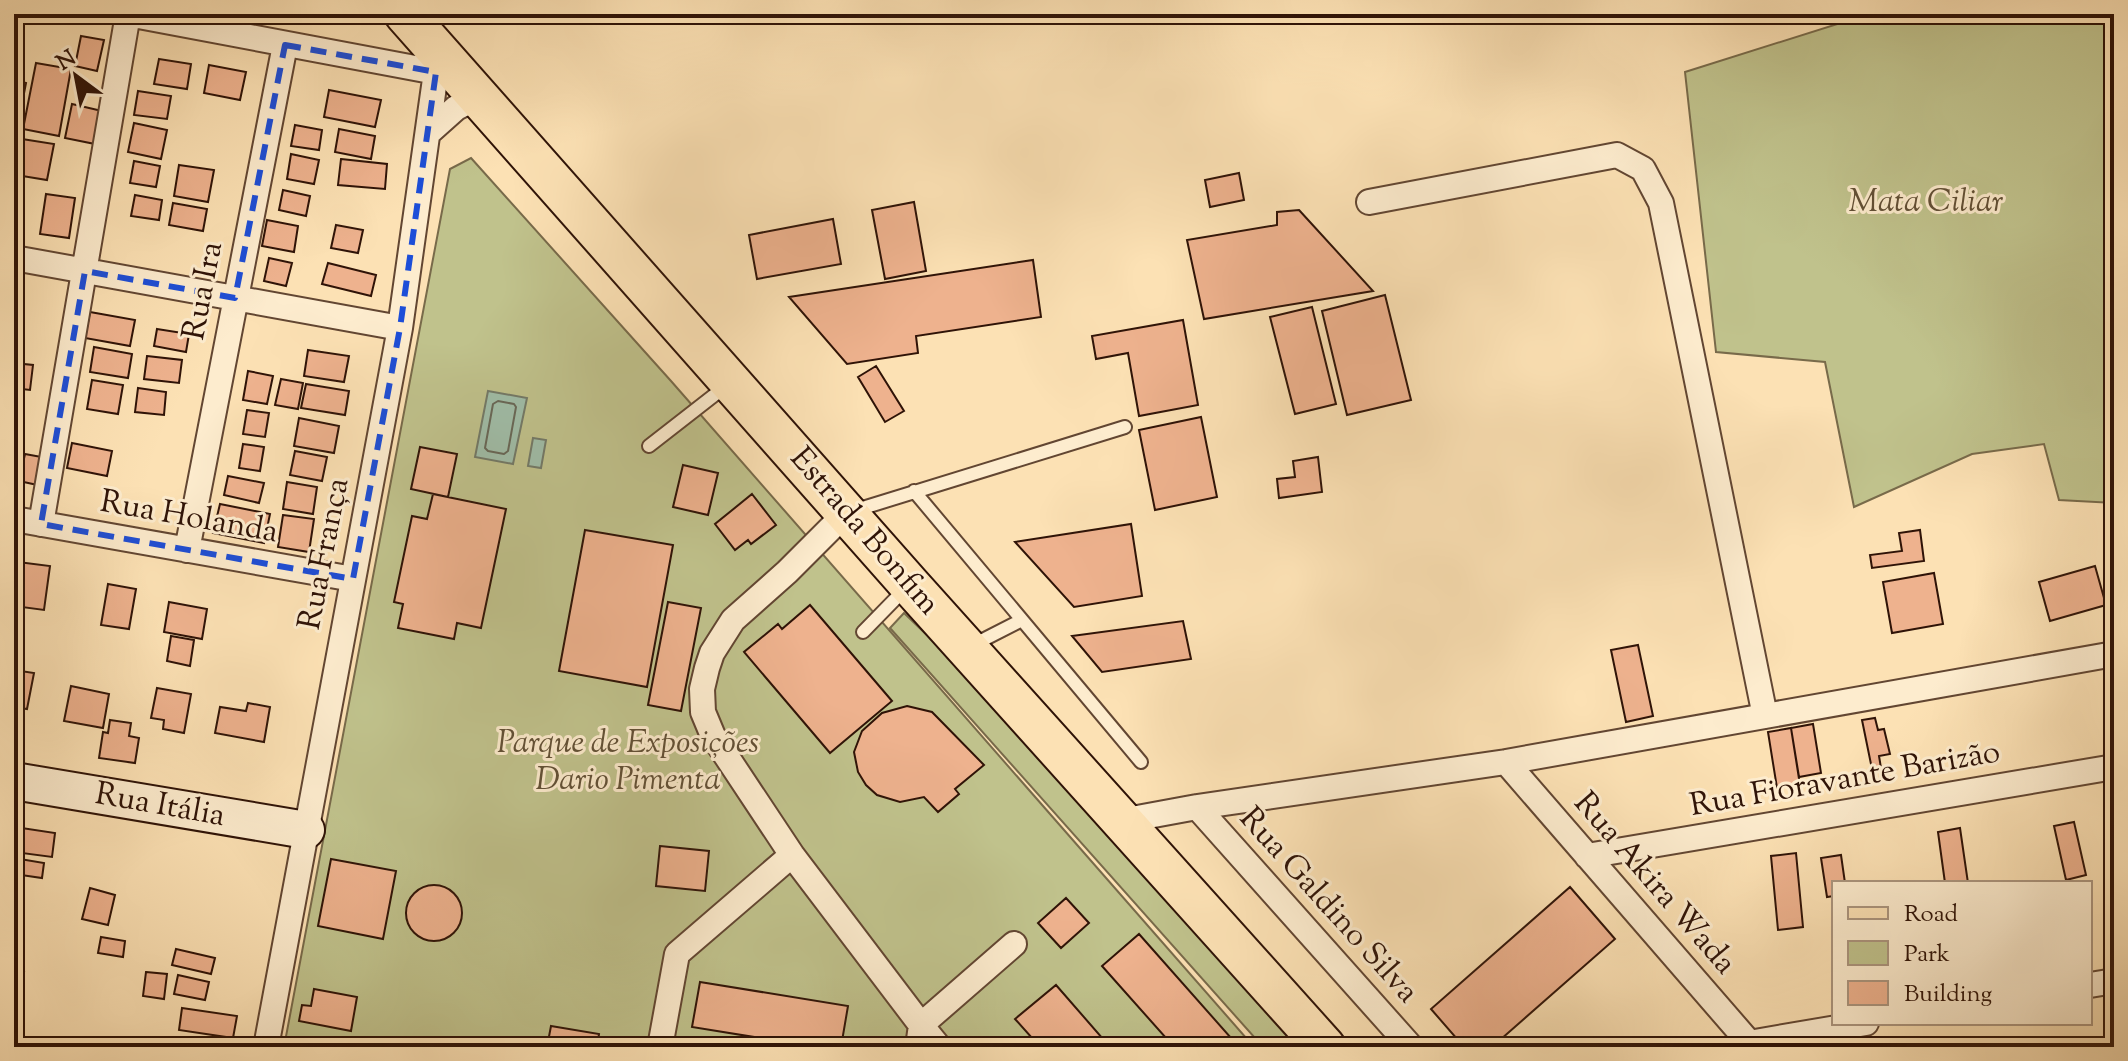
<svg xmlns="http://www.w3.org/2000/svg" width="2128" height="1061" font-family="'Sorts Mill Goudy',serif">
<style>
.green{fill:#c0c28c;stroke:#786a4a;stroke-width:2}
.water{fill:#a0bea9;stroke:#737a68;stroke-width:2}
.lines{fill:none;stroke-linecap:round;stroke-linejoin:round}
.shore{stroke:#686858;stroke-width:2}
.building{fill:#eeb28e;stroke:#2f1307;stroke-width:2}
.lane-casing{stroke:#624632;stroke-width:16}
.street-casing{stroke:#624632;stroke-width:28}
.secondary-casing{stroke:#2f1307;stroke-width:40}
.primary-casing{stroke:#2f1307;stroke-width:44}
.lane{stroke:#fdecce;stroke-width:12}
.street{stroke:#fdecce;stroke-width:24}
.secondary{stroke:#fdecce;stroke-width:36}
.primary{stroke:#fce1b4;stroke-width:40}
.marked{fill:none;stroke:#1d4ed8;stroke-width:6;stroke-dasharray:16 10;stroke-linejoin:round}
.labels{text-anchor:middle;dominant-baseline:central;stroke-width:6;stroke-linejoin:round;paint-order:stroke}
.park-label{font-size:32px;font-style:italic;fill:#625036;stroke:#fdecce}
.street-label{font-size:32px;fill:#2f1307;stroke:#fdecce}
</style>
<rect width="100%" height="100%" fill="#fce1b4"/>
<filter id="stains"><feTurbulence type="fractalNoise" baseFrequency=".0025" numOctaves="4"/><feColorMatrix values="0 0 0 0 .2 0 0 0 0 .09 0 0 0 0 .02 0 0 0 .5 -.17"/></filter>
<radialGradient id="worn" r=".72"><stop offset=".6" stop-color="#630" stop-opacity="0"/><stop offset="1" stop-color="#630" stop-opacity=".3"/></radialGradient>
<path class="green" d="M 1869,14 L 2114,14 L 2114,503 L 2059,500 L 2044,444 L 1972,454 L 1854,507 L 1825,362 L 1716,352 L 1685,72 Z
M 471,158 L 671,381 L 1254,1047 L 284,1047 L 450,169 Z
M 904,613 L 932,640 L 941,640 L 1305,1047 L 1263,1047 L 890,628 Z"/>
<path class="water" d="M 488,391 L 527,398 L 513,464 L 475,457 Z
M 533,438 L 546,440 L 541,468 L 528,466 Z"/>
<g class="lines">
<path class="shore" d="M 498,401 L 514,404 L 516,407 L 508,451 L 504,454 L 488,451 L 485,448 L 493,404 Z"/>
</g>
<path class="building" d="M 81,36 L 104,40 L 97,71 L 75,66 Z
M 159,59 L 191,64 L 187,89 L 154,84 Z
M 36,63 L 71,69 L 59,136 L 23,129 Z
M 209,65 L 246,72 L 240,100 L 204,93 Z
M 14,80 L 26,83 L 21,109 L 14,107 Z
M 329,90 L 381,100 L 375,127 L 324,117 Z
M 138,91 L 171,96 L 167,119 L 134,115 Z
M 72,104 L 102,111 L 95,144 L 65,138 Z
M 14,115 L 19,116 L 17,130 L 14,130 Z
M 134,123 L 167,130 L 161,159 L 128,152 Z
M 295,125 L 322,130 L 319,150 L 291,146 Z
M 339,129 L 375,136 L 371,159 L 335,152 Z
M 22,139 L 54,144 L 47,180 L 16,175 Z
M 291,154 L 319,160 L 314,184 L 287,179 Z
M 341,159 L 387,164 L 385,189 L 338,185 Z
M 134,161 L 160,166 L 156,187 L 130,183 Z
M 179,165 L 214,170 L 208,202 L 174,196 Z
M 1239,173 L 1244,200 L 1210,207 L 1205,180 Z
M 283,190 L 310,196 L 306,216 L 279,210 Z
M 2114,190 L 2114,218 L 2109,191 Z
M 46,194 L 75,198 L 69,238 L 40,234 Z
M 135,195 L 162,200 L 159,220 L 131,216 Z
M 914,202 L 926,271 L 885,279 L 872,210 Z
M 173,203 L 207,209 L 203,231 L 169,225 Z
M 1299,210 L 1373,291 L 1204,319 L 1187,240 L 1277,225 L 1277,212 Z
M 833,219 L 841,264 L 757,279 L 749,235 Z
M 267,220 L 298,226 L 294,252 L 262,246 Z
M 336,225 L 363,230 L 358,253 L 331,248 Z
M 269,258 L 292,263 L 286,286 L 264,281 Z
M 1033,260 L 1041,317 L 916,336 L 918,353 L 847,364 L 789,297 Z
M 328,263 L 376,275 L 371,296 L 322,284 Z
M 1385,295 L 1411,400 L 1347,415 L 1322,311 Z
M 1312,307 L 1336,404 L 1295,414 L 1270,317 Z
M 90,312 L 135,320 L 130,346 L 85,338 Z
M 1183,320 L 1198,405 L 1139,416 L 1128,353 L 1096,359 L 1092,336 Z
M 157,329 L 189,334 L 186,352 L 154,346 Z
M 94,347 L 132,354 L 128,378 L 90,372 Z
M 308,350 L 349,356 L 344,382 L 304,376 Z
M 147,356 L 182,360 L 179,383 L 144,379 Z
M 14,363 L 33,365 L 30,390 L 14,388 Z
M 876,366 L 904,411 L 885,422 L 858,377 Z
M 248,371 L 273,376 L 267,404 L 243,400 Z
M 281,379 L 303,383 L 298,409 L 275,405 Z
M 92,380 L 123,385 L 118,414 L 87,409 Z
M 306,384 L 349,391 L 345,415 L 301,408 Z
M 138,388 L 166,392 L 164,415 L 135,412 Z
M 247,410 L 269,413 L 265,437 L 243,434 Z
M 1201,417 L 1217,497 L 1155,510 L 1139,430 Z
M 299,418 L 339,426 L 334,453 L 294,446 Z
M 72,443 L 112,451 L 107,476 L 67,468 Z
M 243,444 L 264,447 L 260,471 L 239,468 Z
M 420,447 L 457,454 L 448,497 L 411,489 Z
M 295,451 L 327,457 L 322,481 L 290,475 Z
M 25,454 L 47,458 L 42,486 L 19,481 Z
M 1318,457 L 1322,492 L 1279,498 L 1277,479 L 1295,477 L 1293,461 Z
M 683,465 L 718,473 L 708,515 L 673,507 Z
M 228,476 L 264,483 L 259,503 L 224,495 Z
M 287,482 L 317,487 L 313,514 L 283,509 Z
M 433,494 L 506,509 L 481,628 L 457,623 L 454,639 L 398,628 L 403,604 L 394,602 L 412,516 L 427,519 Z
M 752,494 L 776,525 L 751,544 L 748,540 L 735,550 L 715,524 Z
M 220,504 L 270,514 L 264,543 L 213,533 Z
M 283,515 L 314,519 L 309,552 L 278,547 Z
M 1131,524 L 1142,596 L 1074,607 L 1015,542 Z
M 585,530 L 673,545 L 647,687 L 559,671 Z
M 1920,530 L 1924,561 L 1872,568 L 1870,555 L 1902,551 L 1899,533 Z
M 18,562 L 50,566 L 44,610 L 14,606 Z
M 2095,566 L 2106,605 L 2050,621 L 2039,582 Z
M 1934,573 L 1943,624 L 1892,633 L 1883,582 Z
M 108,584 L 136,589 L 129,629 L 101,625 Z
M 169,602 L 207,609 L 202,639 L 164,632 Z
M 668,602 L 701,608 L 681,711 L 648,705 Z
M 810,605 L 892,701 L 830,753 L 744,652 L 778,624 L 782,629 Z
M 1183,621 L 1191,659 L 1102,672 L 1072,636 Z
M 171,636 L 194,640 L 190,666 L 167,661 Z
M 1638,645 L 1653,716 L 1626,722 L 1611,650 Z
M 14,670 L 34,673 L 27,709 L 14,707 Z
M 71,686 L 109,694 L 103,728 L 64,721 Z
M 157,688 L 191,694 L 184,733 L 163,729 L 164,720 L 151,718 Z
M 248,703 L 270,707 L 264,742 L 215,733 L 220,707 L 246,711 Z
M 907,706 L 932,712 L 984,765 L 955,789 L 959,794 L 938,812 L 924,797 L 900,802 L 877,795 L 866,785 L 858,772 L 854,752 L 862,731 L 882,713 Z
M 1875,718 L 1878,730 L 1884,729 L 1890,754 L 1879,756 L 1881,768 L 1872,769 L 1862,720 Z
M 110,720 L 131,723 L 129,736 L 139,738 L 135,763 L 99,758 L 103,732 L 108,733 Z
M 1813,724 L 1821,773 L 1799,777 L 1791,728 Z
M 1791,728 L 1800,785 L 1777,788 L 1768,732 Z
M 2074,822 L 2086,875 L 2066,880 L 2054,826 Z
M 15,827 L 55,833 L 52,857 L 14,852 Z
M 1960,828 L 1968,883 L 1945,883 L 1938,832 Z
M 660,846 L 709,851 L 705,891 L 656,886 Z
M 1796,853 L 1803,927 L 1778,930 L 1771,856 Z
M 1841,855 L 1845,883 L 1834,883 L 1834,896 L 1827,897 L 1821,858 Z
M 14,858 L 44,863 L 42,878 L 14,874 Z
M 331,859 L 396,871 L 383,939 L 318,926 Z
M406 913a28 28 0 1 1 56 0a28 28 0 1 1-56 0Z
M 1570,887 L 1615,939 L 1492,1047 L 1464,1047 L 1431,1009 Z
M 90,888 L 115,895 L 108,925 L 82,919 Z
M 1066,898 L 1089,923 L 1061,948 L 1038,923 Z
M 1139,934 L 1239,1047 L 1174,1047 L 1102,966 Z
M 101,937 L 125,941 L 123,957 L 98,953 Z
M 176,949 L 215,958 L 211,974 L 172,965 Z
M 14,970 L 24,972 L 17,1009 L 14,1009 Z
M 146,972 L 167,974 L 164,999 L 143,996 Z
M 178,975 L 209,982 L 205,1000 L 174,994 Z
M 700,982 L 848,1006 L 841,1047 L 816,1047 L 692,1027 Z
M 1056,985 L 1110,1047 L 1040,1047 L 1015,1019 Z
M 314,989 L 357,997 L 351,1031 L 299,1021 L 302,1005 L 311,1006 Z
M 182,1008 L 237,1016 L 233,1038 L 179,1030 Z
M 551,1026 L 599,1034 L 597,1047 L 547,1047 Z
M 318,1042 L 348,1047 L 317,1047 Z"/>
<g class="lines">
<g class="lane-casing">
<path id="lane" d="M 649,446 L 726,386
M 914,491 L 1141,762
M 853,511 L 1125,427
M 863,632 L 905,589
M 973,645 L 1022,620"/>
</g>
<g class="street-casing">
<path id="street" d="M 128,14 L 452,75
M 428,133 L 456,108 L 478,97
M 1369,202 L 1617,155 L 1643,169 L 1661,203 L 1765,716
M 14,258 L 400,328
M 846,513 L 787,572 L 733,620 L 712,653 L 707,668 L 702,689 L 703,712 L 713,736 L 792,855 L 921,1025 L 918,1047
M 14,519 L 353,579
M 41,524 L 128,14
M 187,550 L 285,45
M 1506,762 L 1753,1047
M 1197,807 L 1411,1047
M 1121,821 L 1197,807 L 1506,762 L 2114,654
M 1587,856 L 2114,767
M 2090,985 L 2114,981
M 266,1047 L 400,328 L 436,72
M 660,1047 L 677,954 L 792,855
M 939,1047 L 921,1025 L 1014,944
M 1745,1047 L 1749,1043 L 1866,1023"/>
</g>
<g class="secondary-casing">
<path id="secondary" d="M 14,781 L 306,830"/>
</g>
<g class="primary-casing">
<path id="primary" d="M 405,14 L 909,584 L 1325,1047"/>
</g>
<use href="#lane" class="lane"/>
<use href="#street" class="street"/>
<use href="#secondary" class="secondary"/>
<use href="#primary" class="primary"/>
</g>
<path class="marked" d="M 285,45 L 436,72 L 400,328 L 353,579 L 41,524 L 85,271 L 235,298 Z"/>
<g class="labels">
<g class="park-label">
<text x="1926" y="203">Mata Ciliar</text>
<text x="628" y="744">Parque de Exposições<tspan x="628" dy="37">Dario Pimenta</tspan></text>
</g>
<g class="street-label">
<text transform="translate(204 291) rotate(-79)">Rua Ira</text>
<text transform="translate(189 518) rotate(10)">Rua Holanda</text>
<text transform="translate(864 532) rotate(49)">Estrada Bonfim</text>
<text transform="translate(325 554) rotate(-79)">Rua França</text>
<text transform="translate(1845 780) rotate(-10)">Rua Fioravante Barizão</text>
<text transform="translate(160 806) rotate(10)">Rua Itália</text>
<text transform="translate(1654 884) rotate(49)">Rua Akira Wada</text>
<text transform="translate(1328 906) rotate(48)">Rua Galdino Silva</text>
</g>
</g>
<rect width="2128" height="1061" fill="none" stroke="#fce1b4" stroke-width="48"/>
<rect x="16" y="16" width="2096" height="1029" fill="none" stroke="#2f1307" stroke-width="4"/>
<rect x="24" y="24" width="2080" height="1013" fill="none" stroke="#2f1307" stroke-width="2"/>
<rect x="1832" y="881" width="260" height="144" fill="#fdecce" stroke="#ab957e" stroke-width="2"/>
<rect x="1848" y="907" width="40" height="12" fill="#fce1b4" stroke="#ab957e" stroke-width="2"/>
<text x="1904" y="921" font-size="24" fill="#2f1307">Road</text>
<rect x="1848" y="941" width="40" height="24" fill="#c0c28c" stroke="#ab957e" stroke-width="2"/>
<text x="1904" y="961" font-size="24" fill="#2f1307">Park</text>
<rect x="1848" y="981" width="40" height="24" fill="#eeb28e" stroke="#ab957e" stroke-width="2"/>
<text x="1904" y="1001" font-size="24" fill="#2f1307">Building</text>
<g transform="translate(76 76) rotate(328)" stroke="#fdecce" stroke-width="6" paint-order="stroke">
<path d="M0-6L14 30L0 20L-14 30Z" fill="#2f1307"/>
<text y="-12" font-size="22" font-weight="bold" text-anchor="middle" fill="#2f1307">N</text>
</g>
<rect width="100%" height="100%" filter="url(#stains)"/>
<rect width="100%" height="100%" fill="url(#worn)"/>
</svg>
